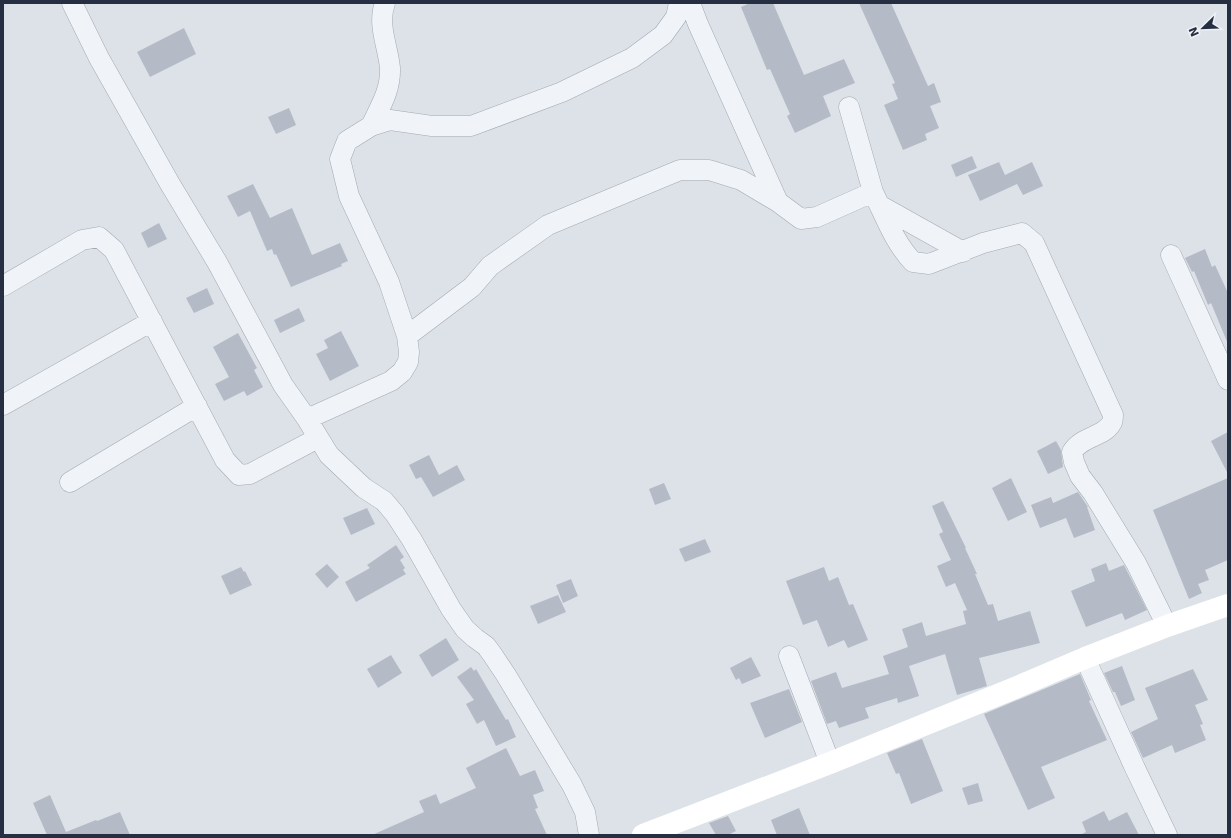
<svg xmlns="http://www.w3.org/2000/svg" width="1231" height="838" font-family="'DejaVu Sans',sans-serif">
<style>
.building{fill:#b4bbc6}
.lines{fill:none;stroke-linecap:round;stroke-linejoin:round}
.minor-casing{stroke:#a2a9b3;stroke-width:21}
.minor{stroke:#f0f3f7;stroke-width:20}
.secondary{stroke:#fff;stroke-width:22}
</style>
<rect width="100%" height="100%" fill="#dde2e9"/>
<path class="building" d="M 750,3 L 773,3 L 804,75 L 844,59 L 855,83 L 823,96 L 831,116 L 795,133 L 787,116 L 790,114 L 770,69 L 767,70 L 741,7 Z
M 859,3 L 891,3 L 928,86 L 934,83 L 941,102 L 930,106 L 939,128 L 925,134 L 927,140 L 903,150 L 884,105 L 898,99 L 892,84 L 895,83 Z
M 184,28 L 196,54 L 150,77 L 137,52 Z
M 289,108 L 296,125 L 276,134 L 268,117 Z
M 972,156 L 977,168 L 956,177 L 951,165 Z
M 999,162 L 1005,175 L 1032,162 L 1043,186 L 1023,195 L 1017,184 L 980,201 L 968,175 Z
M 253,184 L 270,218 L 292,208 L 312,255 L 340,243 L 348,261 L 341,264 L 342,266 L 291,287 L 276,254 L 274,255 L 272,249 L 267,251 L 250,211 L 238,217 L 227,196 Z
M 159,223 L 167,239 L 148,248 L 141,233 Z
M 1205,249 L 1212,267 L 1215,265 L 1228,293 L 1228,344 L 1211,303 L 1208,305 L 1194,271 L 1192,272 L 1185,258 Z
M 207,288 L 214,304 L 194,313 L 186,298 Z
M 299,308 L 305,321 L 280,333 L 274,320 Z
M 341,331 L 359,366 L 330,381 L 316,354 L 328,348 L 324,340 Z
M 238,333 L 257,368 L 254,370 L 263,387 L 247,396 L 244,391 L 224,401 L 215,384 L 229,377 L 213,347 Z
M 1228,432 L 1228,474 L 1211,441 Z
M 1056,441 L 1061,450 L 1063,467 L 1048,474 L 1037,451 Z
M 429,455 L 439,475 L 457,465 L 465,480 L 433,497 L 421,477 L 416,479 L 409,465 Z
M 1011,478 L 1027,512 L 1008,521 L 992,488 Z
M 1228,478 L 1228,560 L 1205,570 L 1209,580 L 1198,584 L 1202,593 L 1189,599 L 1153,510 Z
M 664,483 L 671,499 L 655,505 L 649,489 Z
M 1078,492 L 1088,507 L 1087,507 L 1095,530 L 1074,538 L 1066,518 L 1040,528 L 1031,505 L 1051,497 L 1053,503 Z
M 943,501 L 966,548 L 965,548 L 977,574 L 975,574 L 988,605 L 993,604 L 998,621 L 1030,611 L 1040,643 L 979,658 L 987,686 L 957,695 L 945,654 L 909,666 L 919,696 L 898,703 L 897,698 L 865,708 L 869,718 L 839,728 L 836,721 L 827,724 L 811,681 L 836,672 L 842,688 L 889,674 L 883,656 L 908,647 L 902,629 L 922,622 L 926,636 L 966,624 L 963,611 L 967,610 L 955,583 L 946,587 L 937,566 L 951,560 L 939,534 L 943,532 L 932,506 Z
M 367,508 L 375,524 L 351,535 L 343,518 Z
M 705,539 L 711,552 L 685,562 L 679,549 Z
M 396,545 L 404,557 L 400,560 L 405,568 L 403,570 L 406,574 L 356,602 L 345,582 L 370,568 L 367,565 Z
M 1106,563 L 1109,571 L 1124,565 L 1147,610 L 1125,620 L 1122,613 L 1086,627 L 1071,591 L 1095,581 L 1091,569 Z
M 327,564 L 339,577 L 327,588 L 315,574 Z
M 241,567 L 244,572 L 245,571 L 252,585 L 230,595 L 221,576 Z
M 824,567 L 829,581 L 838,577 L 849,605 L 853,604 L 868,640 L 848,648 L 844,640 L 828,647 L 817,620 L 803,625 L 786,581 Z
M 571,579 L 578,596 L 563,603 L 556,585 Z
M 558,595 L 566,612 L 538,624 L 530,606 Z
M 446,638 L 459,660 L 432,677 L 419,655 Z
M 391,655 L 402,673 L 378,688 L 367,669 Z
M 751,657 L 761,676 L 742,684 L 739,678 L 736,680 L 730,668 Z
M 1122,666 L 1135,700 L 1121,706 L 1115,692 L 1113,692 L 1104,673 Z
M 471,667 L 474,671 L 476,669 L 506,720 L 508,719 L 516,737 L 496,746 L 484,720 L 477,724 L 466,704 L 474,700 L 457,677 Z
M 1193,669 L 1208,700 L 1195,705 L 1203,724 L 1200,725 L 1206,740 L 1175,753 L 1172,745 L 1143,758 L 1131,732 L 1158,719 L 1145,688 Z
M 1080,674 L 1091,700 L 1089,701 L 1107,740 L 1041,767 L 1055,798 L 1028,810 L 984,714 Z
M 789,689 L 802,722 L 765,738 L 750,703 Z
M 922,739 L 943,791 L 911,804 L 899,773 L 896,774 L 887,753 Z
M 506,748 L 520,776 L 535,770 L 544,791 L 533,795 L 538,808 L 535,809 L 547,835 L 372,835 L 424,812 L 419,801 L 436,794 L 440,804 L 476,788 L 466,768 Z
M 978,783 L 983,801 L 968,805 L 962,788 Z
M 50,795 L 66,832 L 96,820 L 97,821 L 120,812 L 130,835 L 47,835 L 33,803 Z
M 799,808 L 810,835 L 777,835 L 771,820 Z
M 1104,811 L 1109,821 L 1127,812 L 1139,835 L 1080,835 L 1086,832 L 1082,822 Z
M 728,816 L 736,831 L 728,835 L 716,835 L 709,823 Z"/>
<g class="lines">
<g class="minor-casing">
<path id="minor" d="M 72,3 L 99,58 L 170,184 L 217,262 L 283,385 L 307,419 L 329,455 L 364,488 L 384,501 L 395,514 L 412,540 L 451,609 L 465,629 L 475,638 L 486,646 L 492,654 L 506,675 L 572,785 L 585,812 L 589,835
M 690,3 L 698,24 L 778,202 L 801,219 L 817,217 L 873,192 C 885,216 894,242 913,262 L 929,264 L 983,243 L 1022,233 L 1034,243 L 1113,415 C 1113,418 1113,422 1111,424 C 1103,437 1082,436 1072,452 L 1074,462 L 1080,476 L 1093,493 L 1136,563 L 1167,626
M 849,107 L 873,192
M 371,126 C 380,107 391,90 390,68 C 388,46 377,25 385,3
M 879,205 L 963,252
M 1171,255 L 1228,380
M 3,286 L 82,240 L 99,237 L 114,250 L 225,460 L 239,475 L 250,474 L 318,438
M 407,336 L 472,287 L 490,266 L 548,225 L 680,170 L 709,170 L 741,180 L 778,202
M 3,405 L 152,321
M 307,419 L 391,381 L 402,372 L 408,362 L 409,352 L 407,336 L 389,282 L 349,196 L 340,159 L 347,141 L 371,126 L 390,120 L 432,126 L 471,126 L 562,92 L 632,58 L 663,35 L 676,17 L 679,3
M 70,482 L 197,406
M 789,656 L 830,763
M 1085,658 L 1134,766 L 1167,835"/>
</g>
<use href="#minor" class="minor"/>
<path class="secondary" d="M 643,835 L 830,763 L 1010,690 L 1085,658 L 1167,626 L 1228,605"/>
</g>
<rect width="1231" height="838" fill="none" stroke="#252f41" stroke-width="8"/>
<g transform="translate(1203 28) rotate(247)" stroke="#edf1f6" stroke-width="3" paint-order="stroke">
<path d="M0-3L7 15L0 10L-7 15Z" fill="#252f41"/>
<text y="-6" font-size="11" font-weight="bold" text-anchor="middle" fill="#252f41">N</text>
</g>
</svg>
